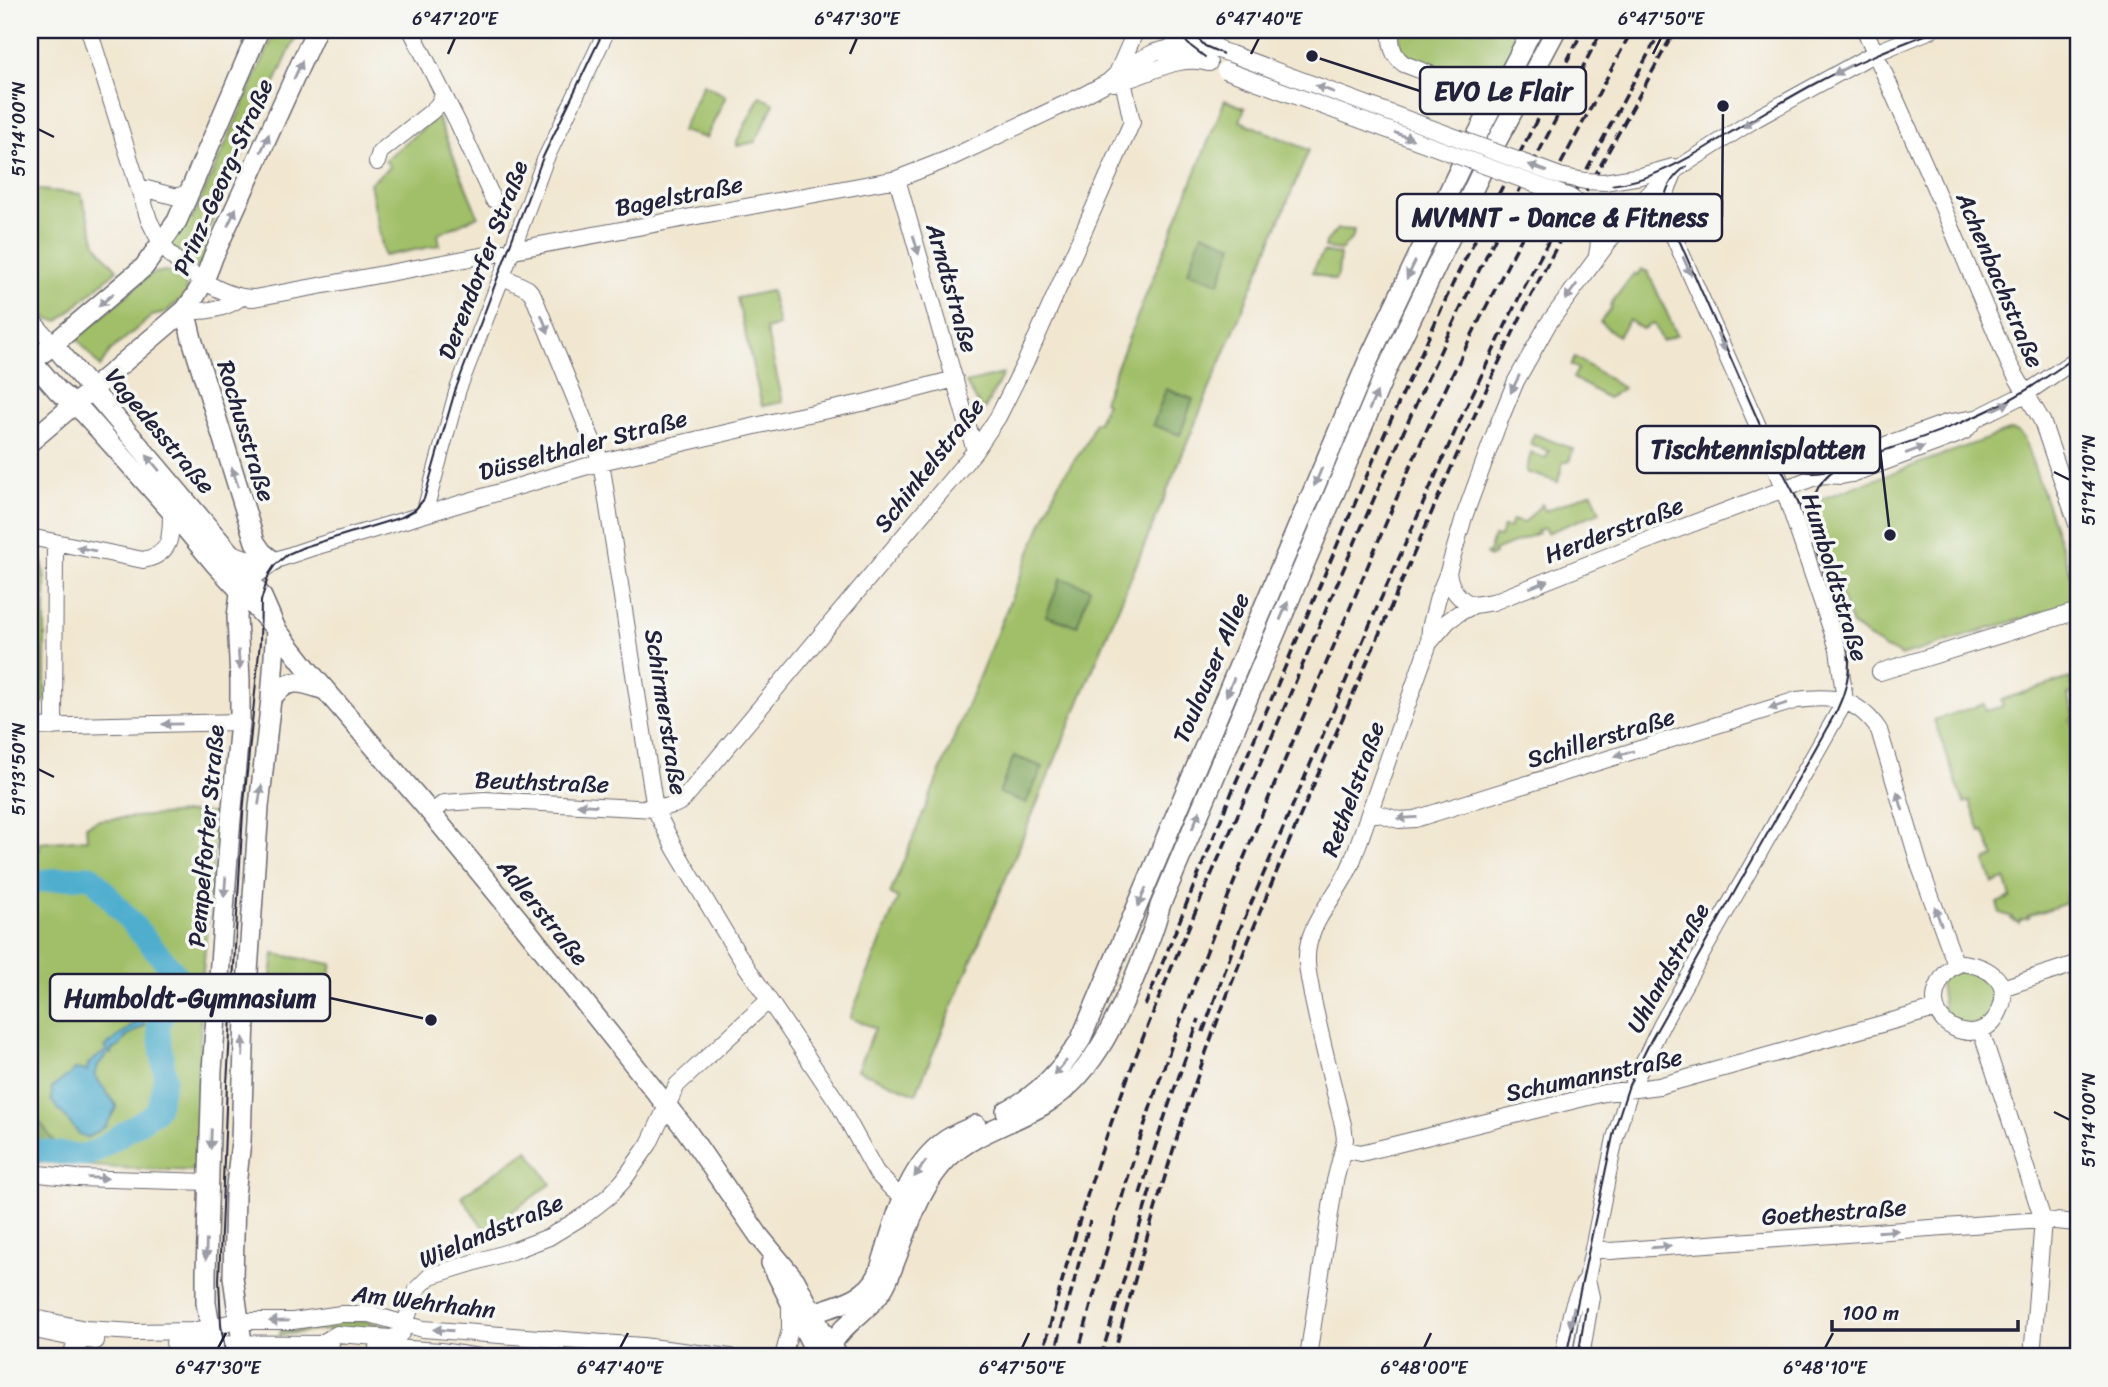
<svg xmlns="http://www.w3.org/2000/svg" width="2108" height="1387" font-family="Sriracha,sans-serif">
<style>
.green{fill:#a0bf67;stroke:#617051;stroke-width:2}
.forest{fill:#80a65c;stroke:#51644c;stroke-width:2}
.water{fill:#50aece;stroke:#396884;stroke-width:2}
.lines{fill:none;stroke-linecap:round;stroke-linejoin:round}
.river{stroke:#50aece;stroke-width:23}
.minor-casing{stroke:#6a6770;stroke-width:18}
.major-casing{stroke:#6a6770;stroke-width:22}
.minor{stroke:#fff;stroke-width:16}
.major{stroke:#fff;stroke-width:19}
.tram{stroke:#22223b;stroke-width:2}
.rail{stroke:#22223b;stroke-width:3.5;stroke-dasharray:10 5;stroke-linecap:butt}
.minor-bridge-casing{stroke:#6a6770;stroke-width:18;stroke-linecap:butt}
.minor-bridge{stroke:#fff;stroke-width:16}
.oneway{fill:#9c9ca7}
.ticks{fill:none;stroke:#22223b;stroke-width:2.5}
.labels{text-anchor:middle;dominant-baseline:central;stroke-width:7;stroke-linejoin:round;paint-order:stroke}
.street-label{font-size:24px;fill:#22223b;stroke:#f6f6f2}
.leader{fill:none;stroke:#22223b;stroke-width:2.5}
.callout-dot{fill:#22223b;stroke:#f6f6f2;stroke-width:2.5}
.callout{fill:#f6f6f2;stroke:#22223b;stroke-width:2.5}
.callout-label{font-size:26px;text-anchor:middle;font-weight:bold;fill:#22223b}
.neatline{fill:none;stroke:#22223b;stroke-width:2.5}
.ticks-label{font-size:18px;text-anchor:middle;fill:#22223b}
</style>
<rect width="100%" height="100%" fill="#f6f6f2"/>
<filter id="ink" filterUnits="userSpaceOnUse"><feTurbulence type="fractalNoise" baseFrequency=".0143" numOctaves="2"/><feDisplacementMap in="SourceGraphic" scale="14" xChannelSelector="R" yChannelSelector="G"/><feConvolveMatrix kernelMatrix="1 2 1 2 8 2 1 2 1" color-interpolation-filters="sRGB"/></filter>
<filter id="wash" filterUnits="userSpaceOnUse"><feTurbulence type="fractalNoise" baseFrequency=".00686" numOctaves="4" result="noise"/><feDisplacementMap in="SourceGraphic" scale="28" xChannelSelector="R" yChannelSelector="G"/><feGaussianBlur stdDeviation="1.57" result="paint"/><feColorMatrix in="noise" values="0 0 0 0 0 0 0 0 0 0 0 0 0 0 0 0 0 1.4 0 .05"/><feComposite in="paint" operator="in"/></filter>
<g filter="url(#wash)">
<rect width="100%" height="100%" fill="#f1e7d1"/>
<path class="green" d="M 276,30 L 299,30 L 205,237 L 210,248 L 199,269 L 169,245 L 186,212 L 192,220 Z
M 1401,30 L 1524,30 L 1497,77 L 1494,79 L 1492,77 L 1491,81 C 1472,88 1431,66 1412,59 C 1400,51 1398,43 1401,30 Z
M 703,84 L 726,96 L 706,138 L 681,131 Z
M 760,96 L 774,104 L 755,142 L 737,146 L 737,141 Z
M 1225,100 L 1245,108 L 1240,121 L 1309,150 L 916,1094 L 857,1070 L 875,1028 L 850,1018 L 898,898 L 890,894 L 1058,484 L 1085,445 L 1095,422 L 1098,422 L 1106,403 L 1103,401 Z
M 437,117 L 478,216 L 438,234 L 440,245 L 384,256 L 370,183 L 390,167 L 385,160 Z
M 30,189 L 81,194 L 97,246 L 117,270 L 59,321 L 47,319 L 30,297 Z
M 1337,229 L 1354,230 L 1353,237 L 1341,250 L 1325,248 L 1326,242 Z
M 1323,252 L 1340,254 L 1338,275 L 1335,281 L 1312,272 Z
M 1641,269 L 1648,272 L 1677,335 L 1662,341 L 1654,323 L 1642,329 L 1629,320 L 1618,336 L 1600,322 L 1612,307 L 1610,305 L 1634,273 L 1637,275 Z
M 165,271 C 179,274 187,278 187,294 L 165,313 L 152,316 L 110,351 L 100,367 L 77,338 L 151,274 Z
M 771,291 L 779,325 L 766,329 L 783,402 L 762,406 L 737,298 Z
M 1575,357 L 1623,388 L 1608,398 L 1573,378 L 1578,369 L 1571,365 Z
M 1003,374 L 984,410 L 981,409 L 966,383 Z
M 2011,430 L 2018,432 L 2024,438 L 2077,592 C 2076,602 2070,603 2063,606 L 1901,656 L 1891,650 L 1885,649 L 1852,625 L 1818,531 C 1816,520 1813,509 1821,499 Z
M 1534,434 L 1573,449 L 1569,462 L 1563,462 L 1558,482 L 1526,472 L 1531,453 L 1546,458 L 1549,451 L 1530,444 Z
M 1592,492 L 1600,512 L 1547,533 L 1544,528 L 1537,531 L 1538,533 L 1494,551 L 1495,554 L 1489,557 L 1486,554 L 1489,553 L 1494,536 L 1500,537 L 1503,527 L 1509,528 L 1512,520 L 1524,523 L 1542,504 L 1545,511 Z
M 30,554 L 40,556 L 43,564 L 45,581 L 45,702 L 36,704 L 30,702 L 30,683 L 36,682 L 36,625 L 30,625 Z
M 2070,678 L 2075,692 L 2068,695 L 2075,717 L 2071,719 L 2078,740 L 2078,894 L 2066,898 L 2067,903 L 2028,916 L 2029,918 L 2020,920 L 2019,923 L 2011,919 L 2012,917 L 2000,913 L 1997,903 L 2011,897 L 2005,879 L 1993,883 L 1985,861 L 1994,857 L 1984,831 L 1981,832 L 1970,801 L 1964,803 L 1934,720 L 1984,704 L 1986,711 L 2003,706 L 2001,700 Z
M 198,812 L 218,814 L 202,982 L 196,1171 L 117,1168 L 30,1161 L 30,851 L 40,850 L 40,843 L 87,839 L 86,826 L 98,820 Z
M 274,954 L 332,964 L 327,991 L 270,982 Z
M 1972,965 L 2003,992 L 1986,1028 L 1946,1022 L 1940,984 L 1945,974 Z
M 528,1150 L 551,1184 L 485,1230 L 461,1196 Z
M 365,1321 L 397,1329 L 385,1334 L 320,1330 L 280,1335 L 280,1331 L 297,1330 L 337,1322 Z"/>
<path class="forest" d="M 1202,233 L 1233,245 L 1219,283 L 1188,272 Z
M 1166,389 L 1193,399 L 1180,435 L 1153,425 Z
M 1061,578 L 1090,588 L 1077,626 L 1046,616 Z
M 1014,756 L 1043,767 L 1026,803 L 999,793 Z
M 30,1113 L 42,1125 L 57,1146 L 36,1145 L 30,1127 Z"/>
<path class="water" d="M 141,1019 L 145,1025 L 126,1037 L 119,1047 L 112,1049 L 111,1054 L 109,1052 L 99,1064 L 94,1075 L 116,1105 L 116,1108 L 106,1126 L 87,1138 L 79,1134 L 51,1100 L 52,1088 L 76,1069 L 87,1071 L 88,1064 L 107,1050 L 105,1047 Z
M 30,1145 L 67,1148 L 94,1157 L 90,1158 L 59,1158 L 30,1155 Z"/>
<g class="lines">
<path class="river" d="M 30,882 L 89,876 L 92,877 L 171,968 L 177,976 L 177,981 L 158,1026 L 165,1076 L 158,1107 L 154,1113 L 96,1151 L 86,1155 L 77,1155 L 30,1150"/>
</g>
</g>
<g filter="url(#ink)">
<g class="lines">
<g class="minor-casing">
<path id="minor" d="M 89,30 L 149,220 C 153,228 157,237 162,244 C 180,270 223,298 254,298 L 897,179 L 948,159 L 1082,96 L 1108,82 L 1124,67 L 1155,52 L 1179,46 L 1215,49 L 1231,54
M 411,30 L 458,123 L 493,199
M 1196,30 L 1219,49
M 1392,30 C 1389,44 1393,56 1404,64 L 1496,99
M 1865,30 L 1931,179 L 2009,364 L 2042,421 L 2078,527
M 1118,71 L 1136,30
M 1114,83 C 1146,78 1175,53 1209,63
M 377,162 L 380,152 L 431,112 L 438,105 L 443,95
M 1674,173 L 1665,195 L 1666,219 L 1765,442 L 1784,490 L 1838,649 L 1845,701
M 897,179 L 975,451
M 1604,182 L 1641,176 L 1673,167
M 139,187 L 177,197 L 189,192
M 1589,210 C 1598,224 1601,239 1597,255
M 502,276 L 528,289 L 533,295 L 601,462 L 655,809 L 675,849 L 736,951 L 838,1103 L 876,1172 L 893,1190 L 913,1199
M 185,310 C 204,313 225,309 240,298
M 30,318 L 53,344
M 1827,475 L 1838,464 L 1847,459 L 1946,423 L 1977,418 L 2025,394 L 2078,358
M 424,514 L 458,389 L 512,250 L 545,160 L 607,30
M 30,537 L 143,560 C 172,554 171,537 171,511
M 229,552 L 249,559 L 273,561 L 314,547 L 601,462 L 794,417 L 867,402 L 955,379
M 1448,572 C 1450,588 1458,600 1474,605
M 1429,643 L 1448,621 L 1459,613 L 1474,605 L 1493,602 L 1636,545 L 1818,476 L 1827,475 L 1841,476 L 1852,474 L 1954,436 L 1965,431 L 1977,418
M 1880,672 L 2078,611
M 30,727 L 240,722
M 54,727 L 55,542
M 1370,811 L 1399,820 L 1415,819 L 1797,700 C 1834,695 1857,698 1879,730 L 1920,867 L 1956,965
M 431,813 L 444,803 L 485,800 L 655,809 L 674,805 L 682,801 L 975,451 L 998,417 L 1027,359 L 1132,122 L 1123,81
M 1962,963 C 1990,966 2013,983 1999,1012 C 1980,1053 1919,1024 1939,984 C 1944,973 1950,967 1962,963 Z
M 2002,988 L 2078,963
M 1981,1031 L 2043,1220 L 2032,1357
M 1343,1149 L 1361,1153 L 1604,1093 L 1659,1086 L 1935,1009
M 30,1173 L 77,1178 L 209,1182
M 1593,1248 L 1610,1251 L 2043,1220 L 2078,1223
M 30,1317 L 85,1329 L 135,1332 L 192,1331 L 238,1321 L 293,1321 L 341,1314 L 370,1314 L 423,1329 L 642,1346 L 730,1357
M 30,1329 L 73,1338 L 96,1341
M 174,1343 L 331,1344
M 322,1343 L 337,1334 L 391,1338 L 398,1336 L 402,1332 L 417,1289 L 430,1276 L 515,1250 L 549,1237 L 585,1215 L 609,1196 L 623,1181 L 649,1144 L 677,1085 L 769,1000
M 377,1347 L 441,1351 L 479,1357
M 70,1357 L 73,1350 L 83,1340
M 521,1357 L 534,1357
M 541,1357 L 549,1353 L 551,1349 L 544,1338
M 783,1357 L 790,1330 L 790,1302
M 1308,1357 L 1335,1181 L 1343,1149 L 1345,1139 L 1343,1125 C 1332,1082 1321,1039 1312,995 C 1309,977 1304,960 1309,942 C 1317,912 1341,891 1352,862 L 1429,643 L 1430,628 L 1438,597 L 1448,572 L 1464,517 L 1497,427 L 1516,381 L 1548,324 L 1630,213 L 1669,174 L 1757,118 L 1875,53 L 1931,30
M 1563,1357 C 1568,1332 1570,1299 1587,1279
M 1581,1357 L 1591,1297 L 1587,1279 L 1615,1138 L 1630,1090 L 1662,1024 L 1845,701"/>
</g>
<g class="major-casing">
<path id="major" d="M 185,310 L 192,339 L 255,542 L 262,552 L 273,561 L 249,579
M 53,344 L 229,552 L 262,597 L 276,629 L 271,699 L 259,807 L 245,1017 L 241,1141 L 235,1195 L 233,1277 L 244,1357
M 44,352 L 144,267 L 177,221 L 259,30
M 32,361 L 58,391 L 84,413 L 171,511 L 215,564 L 276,629 L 309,671 L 431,813 L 519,920 L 686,1130 L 759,1236 L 795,1280 L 821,1329 L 839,1357
M 30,442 L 185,310 C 199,293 206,277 213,257 L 316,30
M 271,699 C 288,676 301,682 325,690
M 1006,1111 C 1038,1096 1061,1070 1080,1041 L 1368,361 L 1461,166 L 1532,30
M 771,1263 L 818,1357
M 813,1313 C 837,1305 866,1300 878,1275 C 894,1229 903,1169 946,1140 C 955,1134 966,1130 976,1125
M 832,1344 C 844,1322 869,1311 882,1290 C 889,1280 892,1268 897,1256 C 911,1221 921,1185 948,1158 C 975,1132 1014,1123 1045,1104 C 1090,1077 1113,1027 1133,981 C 1143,956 1154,932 1160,906 L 1386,371 L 1491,152 L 1556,30
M 216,1357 L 206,1303 L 206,1273 L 212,1070 L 230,830 L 240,722 L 240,681 L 237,617 L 240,593"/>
</g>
<use href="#minor" class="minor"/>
<use href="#major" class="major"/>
<path class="tram" d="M 1178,30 L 1188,44 L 1205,57
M 1190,30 L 1205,46 L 1230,57 L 1560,179 C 1622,200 1677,166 1728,134 C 1757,117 1786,99 1816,83 C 1855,62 1896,46 1938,30
M 1549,185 L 1593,202
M 1674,236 C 1657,211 1662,183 1687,166
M 1777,457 C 1792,471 1808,475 1828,470 C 1886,449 1951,431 2005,402 C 2031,389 2054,372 2078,355
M 1815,526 C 1807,496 1821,474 1848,462
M 567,1351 L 643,1357
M 226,1357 L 221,1325 L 219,1280 L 227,1084 L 243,813 L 260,642 L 261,601 L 269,574 L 275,565 L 288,554 L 304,547 L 402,517 L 415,510 L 424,499 L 455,391 L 543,157 L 604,30
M 1566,1357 L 1614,1131 L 1629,1085 L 1651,1040 L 1837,710 C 1849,685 1853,659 1845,632 L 1798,501 L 1767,441 L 1680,242 L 1670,229
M 1578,1357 L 1586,1308"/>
<path class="rail" d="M 1145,1006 L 1236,782 L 1385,433 L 1455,279 L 1583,30
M 1203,1032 L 1238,934 L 1376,610 L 1461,418 L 1522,291 L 1661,30
M 1140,1194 L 1166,1113 L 1199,1019
M 1042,1357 C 1061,1282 1082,1208 1107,1135 C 1153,1002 1212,874 1268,746 C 1324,615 1379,483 1439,354 C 1490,244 1547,137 1602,30
M 1054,1357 L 1090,1221
M 1077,1357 C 1107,1245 1139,1134 1179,1025 C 1227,893 1283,764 1338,636 C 1378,543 1416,448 1461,357 C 1515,247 1575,139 1632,30
M 1101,1357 L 1152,1184
M 1113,1357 C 1140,1262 1166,1166 1199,1072 C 1247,935 1306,802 1364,669 C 1418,545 1470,419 1530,298 C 1576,207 1627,119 1675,30"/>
<g class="minor-bridge-casing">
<path id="minor-bridge" d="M 1231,54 L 1560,176 L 1585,181 L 1604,182
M 1225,70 L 1570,197 L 1589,210"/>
</g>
<use href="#minor-bridge" class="minor-bridge"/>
</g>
<defs><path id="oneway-solid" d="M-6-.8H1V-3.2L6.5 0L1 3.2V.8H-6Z" transform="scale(1.75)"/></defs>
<g class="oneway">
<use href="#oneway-solid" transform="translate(298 70) rotate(-66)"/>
<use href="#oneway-solid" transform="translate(1842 70) rotate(151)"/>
<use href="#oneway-solid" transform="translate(1325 89) rotate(-160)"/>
<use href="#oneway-solid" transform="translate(1751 122) rotate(148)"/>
<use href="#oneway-solid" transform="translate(1404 136) rotate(20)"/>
<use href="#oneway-solid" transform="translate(265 143) rotate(-66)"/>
<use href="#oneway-solid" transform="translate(1538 168) rotate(-160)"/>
<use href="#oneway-solid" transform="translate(232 217) rotate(-65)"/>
<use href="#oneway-solid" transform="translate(916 245) rotate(74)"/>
<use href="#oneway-solid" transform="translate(1687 266) rotate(66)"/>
<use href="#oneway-solid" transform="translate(1411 270) rotate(116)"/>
<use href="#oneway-solid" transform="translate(1571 292) rotate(126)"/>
<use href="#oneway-solid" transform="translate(106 300) rotate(139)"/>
<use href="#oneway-solid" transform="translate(545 324) rotate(68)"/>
<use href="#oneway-solid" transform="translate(1721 342) rotate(66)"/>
<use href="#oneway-solid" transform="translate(1515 384) rotate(116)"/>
<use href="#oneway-solid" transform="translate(1373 401) rotate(-66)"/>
<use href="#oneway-solid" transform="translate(2001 406) rotate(-26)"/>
<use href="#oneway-solid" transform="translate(1915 450) rotate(-20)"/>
<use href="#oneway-solid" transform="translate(153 463) rotate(-130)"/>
<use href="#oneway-solid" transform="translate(235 477) rotate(-108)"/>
<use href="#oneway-solid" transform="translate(1318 477) rotate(113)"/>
<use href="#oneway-solid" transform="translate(86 549) rotate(-168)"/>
<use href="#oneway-solid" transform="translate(1539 584) rotate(-22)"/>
<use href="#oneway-solid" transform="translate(1284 611) rotate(-67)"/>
<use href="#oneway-solid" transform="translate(239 660) rotate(86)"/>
<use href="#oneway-solid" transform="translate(1230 687) rotate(113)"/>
<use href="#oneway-solid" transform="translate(1778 706) rotate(162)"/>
<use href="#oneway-solid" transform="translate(172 724) rotate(179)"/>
<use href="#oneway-solid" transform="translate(1624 754) rotate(163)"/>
<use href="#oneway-solid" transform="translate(260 795) rotate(-82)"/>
<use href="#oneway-solid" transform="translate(1900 801) rotate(-107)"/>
<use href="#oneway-solid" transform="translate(587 805) rotate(-177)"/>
<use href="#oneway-solid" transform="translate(1407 818) rotate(177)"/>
<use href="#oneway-solid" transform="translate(1196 820) rotate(-67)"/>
<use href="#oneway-solid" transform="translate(225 887) rotate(94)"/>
<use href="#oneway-solid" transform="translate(1142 897) rotate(113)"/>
<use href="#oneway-solid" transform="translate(1938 916) rotate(-110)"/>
<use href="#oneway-solid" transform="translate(243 1047) rotate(-88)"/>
<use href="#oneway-solid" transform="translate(1060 1068) rotate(131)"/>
<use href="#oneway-solid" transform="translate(211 1139) rotate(92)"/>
<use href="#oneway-solid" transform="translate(920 1169) rotate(126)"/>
<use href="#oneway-solid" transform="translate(98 1178) rotate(2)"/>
<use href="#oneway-solid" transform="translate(1888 1231) rotate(-4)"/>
<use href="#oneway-solid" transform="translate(1661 1247) rotate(-4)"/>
<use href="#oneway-solid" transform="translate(206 1250) rotate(92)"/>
<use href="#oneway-solid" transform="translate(1572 1317) rotate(101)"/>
<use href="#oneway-solid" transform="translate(279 1321) rotate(179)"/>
<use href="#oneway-solid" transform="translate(443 1330) rotate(-176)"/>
</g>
</g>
<path class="ticks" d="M 448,54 L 455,38M 850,54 L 857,38M 1251,54 L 1259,38M 1653,54 L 1661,38M 38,129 L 54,137M 2054,472 L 2070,480M 38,769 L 54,777M 2054,1112 L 2070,1120M 218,1348 L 226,1333M 620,1348 L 628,1333M 1022,1348 L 1029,1333M 1424,1348 L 1431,1333M 1825,1348 L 1833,1333"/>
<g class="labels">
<g class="street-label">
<text transform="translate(223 177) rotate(-66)">Prinz-Georg-Straße</text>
<text transform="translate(679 196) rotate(-11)">Bagelstraße</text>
<text transform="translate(483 260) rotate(-69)">Derendorfer Straße</text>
<text transform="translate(2000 280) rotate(67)">Achenbachstraße</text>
<text transform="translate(952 288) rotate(74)">Arndtstraße</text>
<text transform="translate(160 431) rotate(50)">Vagedesstraße</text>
<text transform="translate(246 431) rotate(73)">Rochusstraße</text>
<text transform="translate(583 445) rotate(-15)">Düsselthaler Straße</text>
<text transform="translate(929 465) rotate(-52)">Schinkelstraße</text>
<text transform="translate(1614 530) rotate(-21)">Herderstraße</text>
<text transform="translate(1835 577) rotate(73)">Humboldtstraße</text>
<text transform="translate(1211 668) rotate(-67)">Toulouser Allee</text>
<text transform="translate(666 712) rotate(81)">Schirmerstraße</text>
<text transform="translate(1601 738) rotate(-17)">Schillerstraße</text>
<text transform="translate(542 782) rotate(2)">Beuthstraße</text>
<text transform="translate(1353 789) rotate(-70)">Rethelstraße</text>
<text transform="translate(206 836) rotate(-85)">Pempelforter Straße</text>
<text transform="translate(543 912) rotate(51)">Adlerstraße</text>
<text transform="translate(1668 968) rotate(-61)">Uhlandstraße</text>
<text transform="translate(1594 1075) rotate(-12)">Schumannstraße</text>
<text transform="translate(1834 1212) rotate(-4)">Goethestraße</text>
<text transform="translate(491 1231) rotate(-23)">Wielandstraße</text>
<text transform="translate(424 1302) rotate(7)">Am Wehrhahn</text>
</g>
</g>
<path class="leader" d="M1312 56L1420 91M1723 106L1722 217M1890 535L1880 449M431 1020L330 998"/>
<g class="callout-dot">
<circle cx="1312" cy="56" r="7"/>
<circle cx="1723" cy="106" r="7"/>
<circle cx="1890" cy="535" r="7"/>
<circle cx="431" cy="1020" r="7"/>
</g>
<g class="callout">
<rect x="1420" y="67" width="166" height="47" rx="7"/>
<rect x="1397" y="194" width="325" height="47" rx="7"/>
<rect x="1637" y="426" width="243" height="47" rx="7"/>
<rect x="50" y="974" width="280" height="47" rx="7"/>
</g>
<g class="callout-label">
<text x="1503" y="100">EVO Le Flair</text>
<text x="1560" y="226">MVMNT - Dance &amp; Fitness</text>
<text x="1758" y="458">Tischtennisplatten</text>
<text x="190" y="1007">Humboldt-Gymnasium</text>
</g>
<rect width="2108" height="1387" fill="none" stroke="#f6f6f2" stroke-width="77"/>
<path d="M1832 1320v10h186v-10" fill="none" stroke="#22223b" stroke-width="3.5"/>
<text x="1842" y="1320" font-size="21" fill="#22223b" stroke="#f6f6f2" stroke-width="5" paint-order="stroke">100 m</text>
<rect x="38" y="38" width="2032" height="1310" class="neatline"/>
<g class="ticks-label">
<text x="455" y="25">6°47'20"E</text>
<text x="857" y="25">6°47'30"E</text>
<text x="1259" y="25">6°47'40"E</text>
<text x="1661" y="25">6°47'50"E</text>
<text transform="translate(19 129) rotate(-90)" y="6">51°14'00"N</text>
<text transform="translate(2089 480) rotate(-90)" y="6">51°14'10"N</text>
<text transform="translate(19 769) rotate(-90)" y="6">51°13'50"N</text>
<text transform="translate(2089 1120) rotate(-90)" y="6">51°14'00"N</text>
<text x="218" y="1374">6°47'30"E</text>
<text x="620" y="1374">6°47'40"E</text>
<text x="1022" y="1374">6°47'50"E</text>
<text x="1424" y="1374">6°48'00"E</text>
<text x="1825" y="1374">6°48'10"E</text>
</g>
</svg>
